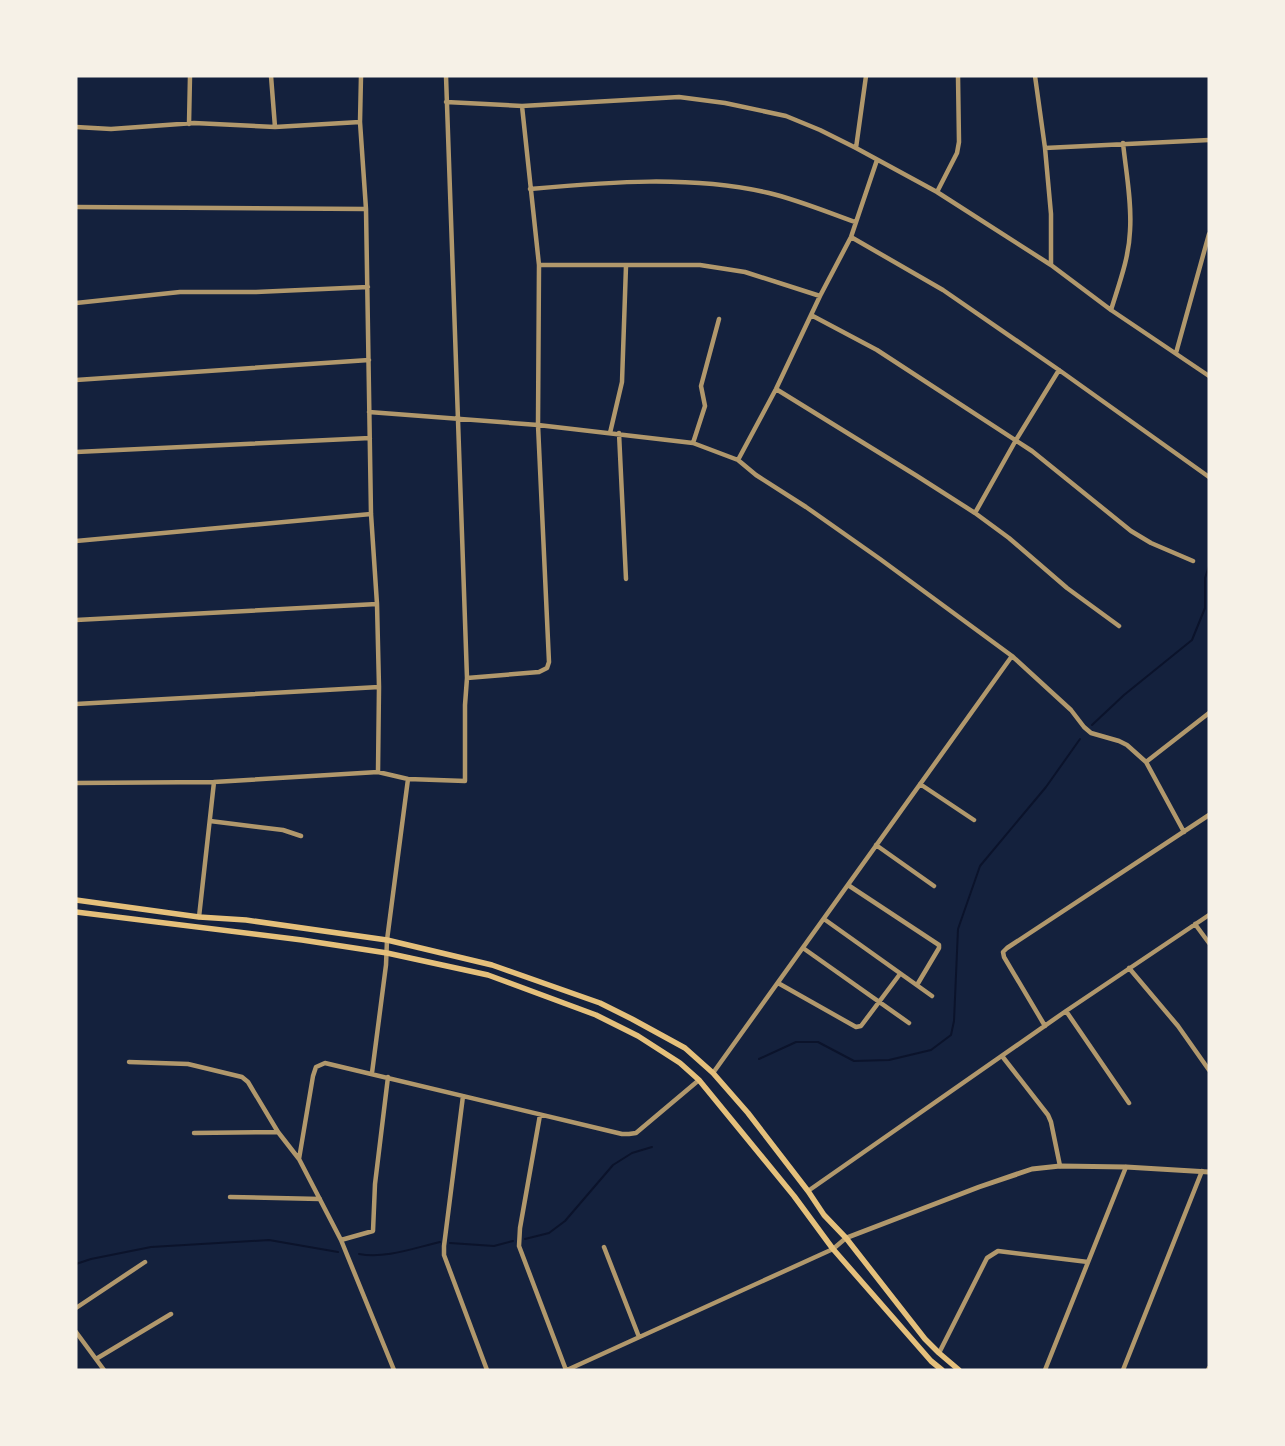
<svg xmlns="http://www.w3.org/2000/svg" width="1285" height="1446" font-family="'PT Sans Narrow',sans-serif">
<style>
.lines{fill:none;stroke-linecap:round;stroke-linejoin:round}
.stream{stroke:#0b132b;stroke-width:2}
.minor{stroke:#b1986c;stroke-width:4.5}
.tertiary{stroke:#b1986c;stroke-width:5}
.secondary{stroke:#e5c07b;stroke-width:5.5}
</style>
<rect width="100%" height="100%" fill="#14213d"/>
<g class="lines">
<path class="stream" d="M 1092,725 L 1124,695 L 1192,640 L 1205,608 L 1205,578 L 1209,566
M 759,1059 L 796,1042 L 818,1042 L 854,1061 L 889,1060 L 931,1050 L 951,1035 L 954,1021 L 958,929 L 980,866 L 1046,787 L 1080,739
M 525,1239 L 549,1233 L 565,1221 L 613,1165 L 632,1153 L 652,1147
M 450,1243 L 494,1246 L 513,1241
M 359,1254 C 385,1259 414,1248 440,1242
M 76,1264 L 91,1259 L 151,1247 L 269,1240 L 338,1252"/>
<path class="minor" d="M 271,76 L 275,127
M 361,76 L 360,122 L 366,209 L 371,514 L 377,604 L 379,687 L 378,772
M 1035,76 L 1045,148 L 1051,214 L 1051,265
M 446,102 L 522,106 L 679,97 L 725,103 L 786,116 L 820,130 L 856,148 L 937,192 L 1051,265 L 1111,310 L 1209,376
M 189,124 L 190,76
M 76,127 L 111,129 L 194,123 L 275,127 L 360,122
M 856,148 L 866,76
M 1045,148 L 1209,140
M 530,189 C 609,182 690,175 769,193 C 798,200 827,212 855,222
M 937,192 L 957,153 L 959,142 L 958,76
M 76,207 L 366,209
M 851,237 L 943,290 L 1059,370 L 1209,477
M 539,265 L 700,265 L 745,272 L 820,296
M 76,303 L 180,292 L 256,292 L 368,287
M 1111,310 C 1119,284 1129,258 1130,231 C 1132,202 1126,172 1123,143
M 811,315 L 877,350 L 1032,451 L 1131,531 L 1151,543 L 1193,561
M 1176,353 L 1209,234
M 76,380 L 369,360
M 776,389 L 917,476 L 975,513 L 1009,538 L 1067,588 L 1119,626
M 369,412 L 538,425 L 693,443 L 738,460 L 756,475 L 806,507 L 880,559 L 1012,656 L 1071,710 L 1084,727 L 1091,733 L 1119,741 L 1127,745 L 1146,762 L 1184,832
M 610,433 L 622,382 L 626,266
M 619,433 L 626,579
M 693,443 L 705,406 L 701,386 L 719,319
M 76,452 L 370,438
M 738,460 L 776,389 L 820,296 L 851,237 L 877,160
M 975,513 L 1016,440 L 1059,370
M 76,541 L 371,514
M 76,620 L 377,604
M 467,678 L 539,672 L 547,668 L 549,662 L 538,425 L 539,265 L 522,106
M 76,704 L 379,687
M 1146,762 L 1209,713
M 76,783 L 214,782 L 378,772 L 408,779 L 465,781 L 465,705 L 467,678 L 446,76
M 920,784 L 974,820
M 210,821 L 283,830 L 301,836
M 876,845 L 934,886
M 848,885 L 939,945 L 939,948 L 917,985
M 199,917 L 214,782
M 824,919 L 932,996
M 1195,924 L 1209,943
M 803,948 L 909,1023
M 1129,968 L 1178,1026 L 1209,1070
M 778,983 L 856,1027 L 861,1026 L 900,974
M 1066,1011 L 1129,1103
M 1045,1026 L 1004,957 L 1003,952 L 1007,948 L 1209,815
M 1002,1056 L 1048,1115 L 1051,1122 L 1060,1166
M 129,1062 L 188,1064 L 242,1077 L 248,1082 L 278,1132 L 299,1159
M 372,1073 L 386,965 L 387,940 L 408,779
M 713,1073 L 1012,656
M 463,1096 L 444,1246 L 444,1255 L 487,1370
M 540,1115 L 520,1228 L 519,1246 L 566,1370
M 194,1133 L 278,1132
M 808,1191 L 1066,1011 L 1209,915
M 230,1197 L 320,1199
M 341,1240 L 373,1231 L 375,1184 L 388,1077
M 604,1247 L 639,1337
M 76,1308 L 145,1262
M 76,1332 L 104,1370
M 939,1353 L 987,1258 L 998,1251 L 1088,1262
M 96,1359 L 171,1314
M 394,1370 L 341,1240 L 299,1159 L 313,1076 L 316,1067 L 325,1063 L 622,1134 L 629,1134 L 636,1133 L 699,1080
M 567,1370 L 833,1249 L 846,1238
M 1045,1370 L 1126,1167
M 1123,1370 L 1202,1171
M 1208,1370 L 1209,1368"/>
<path class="tertiary" d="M 846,1238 L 979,1187 L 1032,1169 L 1060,1166 L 1126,1167 L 1209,1172"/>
<path class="secondary" d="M 76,900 L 199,917 L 246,920 L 387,940 L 492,965 L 600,1003 L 632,1019 L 685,1048 L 713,1073 L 748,1113 L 808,1191 L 824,1215 L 846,1238 L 925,1339 L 939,1353 L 959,1370
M 76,912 L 302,940 L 387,953 L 488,975 L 596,1015 L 638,1036 L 680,1063 L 699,1080 L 794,1196 L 833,1249 L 931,1361 L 942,1370"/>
</g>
<rect width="1285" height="1446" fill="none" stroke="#f6f1e7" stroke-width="155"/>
</svg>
